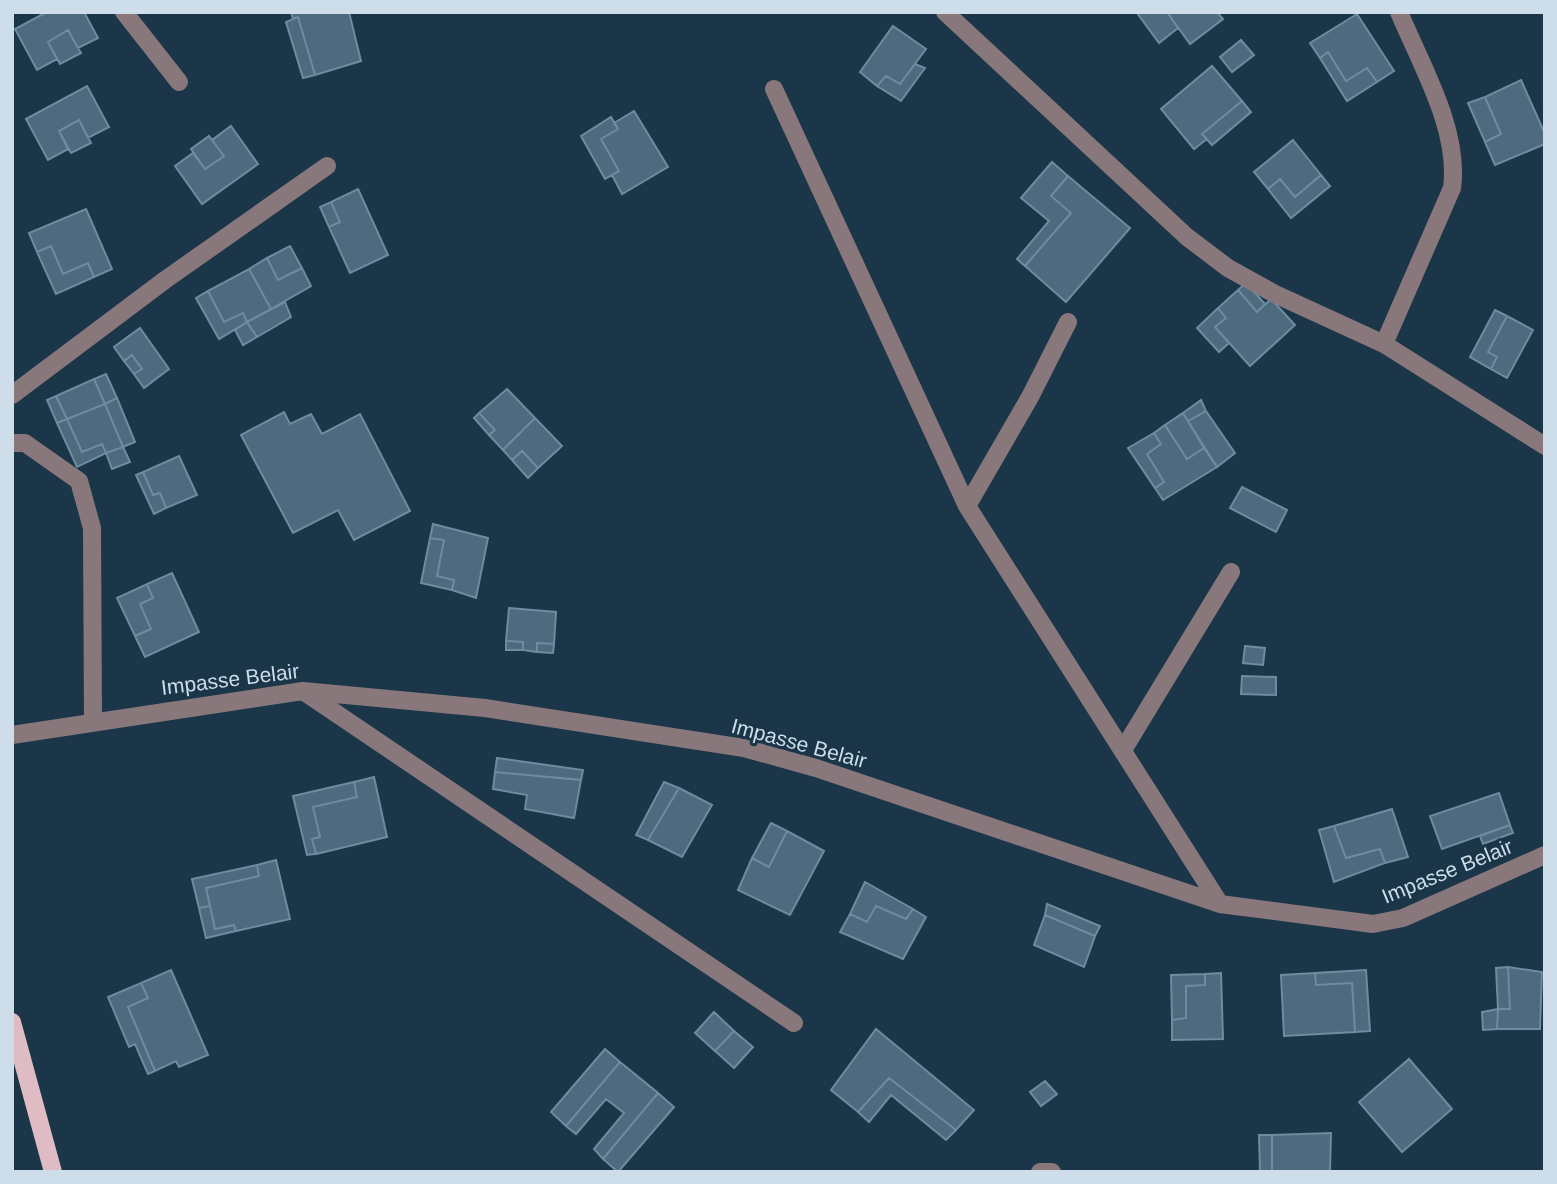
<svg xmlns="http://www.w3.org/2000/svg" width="1557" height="1184" font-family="Arial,sans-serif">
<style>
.building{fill:#4d6a7f;stroke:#6d8ba1;stroke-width:2}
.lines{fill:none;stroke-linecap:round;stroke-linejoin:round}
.minor{stroke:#89787b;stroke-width:18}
.major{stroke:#dfbcc3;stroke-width:18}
.labels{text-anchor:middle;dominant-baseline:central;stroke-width:6;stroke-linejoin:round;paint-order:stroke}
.street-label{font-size:21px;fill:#cddde9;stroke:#1b3649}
</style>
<rect width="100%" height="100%" fill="#1b3649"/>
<path class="building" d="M 47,12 L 84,12 L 98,38 L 78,48 L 68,30 L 48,42 L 57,59 L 37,70 L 15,29 Z
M 291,12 L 349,12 L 361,61 L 315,75 L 298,17 L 293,19 Z
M 1167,12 L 1178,28 L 1159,43 L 1137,13 Z
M 1167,12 L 1217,12 L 1223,19 L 1190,44 Z
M 1357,14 L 1394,71 L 1377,82 L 1367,68 L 1346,81 L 1328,52 L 1320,58 L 1310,43 Z
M 298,17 L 315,75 L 303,78 L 286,22 Z
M 893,26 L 926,49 L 900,84 L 886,76 L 877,86 L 860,72 Z
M 68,30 L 81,53 L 60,64 L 48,42 Z
M 1241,40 L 1254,55 L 1232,72 L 1220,57 Z
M 1328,52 L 1346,81 L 1367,68 L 1377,82 L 1347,101 L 1320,58 Z
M 915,64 L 925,68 L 901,101 L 877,86 L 886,76 L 900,84 Z
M 1212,66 L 1242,101 L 1202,134 L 1207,139 L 1194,149 L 1161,109 Z
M 1521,80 L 1545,134 L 1545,144 L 1495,165 L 1485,142 L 1501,134 L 1485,97 Z
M 87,86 L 109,127 L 88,138 L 79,120 L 59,131 L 68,149 L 48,160 L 26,119 Z
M 1485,97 L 1501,134 L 1485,142 L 1468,103 Z
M 1242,101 L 1251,112 L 1212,145 L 1202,134 Z
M 634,111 L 668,167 L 622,194 L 612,175 L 619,171 L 601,139 L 618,129 L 614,123 Z
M 611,117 L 618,129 L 601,139 L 619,171 L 605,179 L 581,136 Z
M 79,120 L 91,143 L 71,153 L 59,131 Z
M 231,126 L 258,164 L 202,204 L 175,166 L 193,153 L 205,169 L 224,156 L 212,140 Z
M 209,136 L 224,156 L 205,169 L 191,149 Z
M 1293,140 L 1321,175 L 1295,197 L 1280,179 L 1268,189 L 1254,172 Z
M 1052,162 L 1068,176 L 1051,196 L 1071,213 L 1025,266 L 1017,259 L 1049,221 L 1021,198 Z
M 1321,175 L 1330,186 L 1291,218 L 1268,189 L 1280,179 L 1295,197 Z
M 1068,176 L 1130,228 L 1066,302 L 1025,266 L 1071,213 L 1051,196 Z
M 358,189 L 388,255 L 350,273 L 329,227 L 340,222 L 331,202 Z
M 331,202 L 340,222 L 329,227 L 320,207 Z
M 86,209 L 112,269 L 94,277 L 88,263 L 63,274 L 51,246 L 37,252 L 29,233 Z
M 51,246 L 63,274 L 88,263 L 94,277 L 56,294 L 37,252 Z
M 290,246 L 302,268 L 278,280 L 267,258 Z
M 267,258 L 278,280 L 302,268 L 311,286 L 271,309 L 249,269 Z
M 249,269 L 271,309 L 247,322 L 243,313 L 224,322 L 208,291 Z
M 1246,283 L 1265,304 L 1257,312 L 1238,290 Z
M 1238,290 L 1257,312 L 1271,299 L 1295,325 L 1250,366 L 1215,327 L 1226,318 L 1218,308 Z
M 208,291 L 224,322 L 243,313 L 247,322 L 219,339 L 196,298 Z
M 285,302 L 291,317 L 257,337 L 247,322 Z
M 1218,308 L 1226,318 L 1215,327 L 1229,343 L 1219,352 L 1197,328 Z
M 1495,310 L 1507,316 L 1488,352 L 1497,357 L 1491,369 L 1470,357 Z
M 1507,316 L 1533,330 L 1507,378 L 1491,369 L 1497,357 L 1488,352 Z
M 247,322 L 257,337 L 243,345 L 235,330 Z
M 140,328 L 169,369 L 144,388 L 134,374 L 142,369 L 132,355 L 124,361 L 114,347 Z
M 132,355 L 142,369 L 134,374 L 124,361 Z
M 106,374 L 117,398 L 105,404 L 94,379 Z
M 94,379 L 105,404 L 67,419 L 56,396 Z
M 507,389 L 535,418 L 503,450 L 489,435 L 495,430 L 479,413 Z
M 56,396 L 67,419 L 57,423 L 47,400 Z
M 117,398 L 135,442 L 123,447 L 105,404 Z
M 1201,400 L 1206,411 L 1188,421 L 1183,413 Z
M 105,404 L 123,447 L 106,453 L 102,444 L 82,452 L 67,419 Z
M 1206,411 L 1235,453 L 1217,467 L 1188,421 Z
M 284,412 L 290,424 L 311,414 L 322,434 L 360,414 L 410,511 L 354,540 L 338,510 L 293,533 L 241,435 Z
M 479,413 L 495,430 L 489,435 L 474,418 Z
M 1183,413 L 1204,448 L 1187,459 L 1165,425 Z
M 535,418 L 562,446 L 538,468 L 522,451 L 512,460 L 503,450 Z
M 67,419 L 82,452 L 102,444 L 106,453 L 77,467 L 57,423 Z
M 1165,425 L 1187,459 L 1204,448 L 1217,467 L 1163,500 L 1155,488 L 1164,482 L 1147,454 L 1161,444 L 1154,433 Z
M 1154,433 L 1161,444 L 1147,454 L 1164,482 L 1155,488 L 1128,448 Z
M 123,447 L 130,462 L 112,469 L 106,453 Z
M 522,451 L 538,468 L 528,478 L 512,460 Z
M 179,456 L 197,495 L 166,508 L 160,493 L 153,495 L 143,472 Z
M 143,472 L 153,495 L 160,493 L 166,508 L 154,514 L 136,475 Z
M 1242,487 L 1287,510 L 1276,532 L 1230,508 Z
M 433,524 L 488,538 L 476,598 L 452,590 L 454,580 L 437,576 L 444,540 L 430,538 Z
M 430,538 L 444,540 L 437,576 L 454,580 L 452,590 L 421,583 Z
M 172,573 L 199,632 L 145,657 L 135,636 L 151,629 L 140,604 L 153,598 L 147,584 Z
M 147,584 L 153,598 L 140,604 L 151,629 L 135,636 L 117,598 Z
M 509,608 L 556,612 L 554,644 L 537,643 L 537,652 L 523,650 L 523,642 L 506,641 Z
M 506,641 L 523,642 L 523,650 L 506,650 Z
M 537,643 L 554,644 L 553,653 L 537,652 Z
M 1245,646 L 1265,648 L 1263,665 L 1243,663 Z
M 1242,676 L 1276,677 L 1276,695 L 1241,694 Z
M 497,758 L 583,770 L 581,780 L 495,772 Z
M 495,772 L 581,780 L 574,818 L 525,809 L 527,795 L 493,789 Z
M 374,777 L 387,837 L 316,854 L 312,839 L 320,837 L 313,807 L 357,797 L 354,782 Z
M 354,782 L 357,797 L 313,807 L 320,837 L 312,839 L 316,854 L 307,855 L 293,796 Z
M 664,782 L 679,788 L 648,840 L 636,835 Z
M 679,788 L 712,805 L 682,857 L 648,840 Z
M 1499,793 L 1510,825 L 1442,849 L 1430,816 Z
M 1392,809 L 1408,857 L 1385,863 L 1380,849 L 1346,858 L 1334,826 Z
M 771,823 L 787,831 L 769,867 L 752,858 Z
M 1510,825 L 1513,833 L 1483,844 L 1480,836 Z
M 1334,826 L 1346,858 L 1380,849 L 1385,863 L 1334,882 L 1319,830 Z
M 787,831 L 824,851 L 790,915 L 738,890 L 752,858 L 769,867 Z
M 276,860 L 290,919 L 236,931 L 234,925 L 215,929 L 206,888 L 259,876 L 257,865 Z
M 257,865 L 259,876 L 206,888 L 210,906 L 199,908 L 192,879 Z
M 865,882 L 913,909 L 906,919 L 876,906 L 867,922 L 850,914 Z
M 1047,904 L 1100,926 L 1095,936 L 1045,915 Z
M 210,906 L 215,929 L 234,925 L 236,931 L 206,938 L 199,908 Z
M 876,906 L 906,919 L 913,909 L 926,917 L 903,959 L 840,932 L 850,914 L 867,922 Z
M 1045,915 L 1095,936 L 1084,967 L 1034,945 Z
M 1508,967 L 1510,1009 L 1498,1009 L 1496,968 Z
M 1508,967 L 1542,972 L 1540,1029 L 1497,1029 L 1498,1009 L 1510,1009 Z
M 171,970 L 208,1055 L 179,1067 L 176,1061 L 155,1071 L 128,1007 L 148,998 L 141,983 Z
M 1366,970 L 1370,1031 L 1355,1032 L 1352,983 L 1316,985 L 1315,973 Z
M 1221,973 L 1223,1039 L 1172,1040 L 1172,1020 L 1186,1018 L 1186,986 L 1205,985 L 1205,974 Z
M 1315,973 L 1316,985 L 1352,983 L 1355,1032 L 1284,1036 L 1281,975 Z
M 1205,974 L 1205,985 L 1186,986 L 1186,1018 L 1172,1020 L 1171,975 Z
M 141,983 L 148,998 L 128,1007 L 155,1071 L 148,1074 L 135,1044 L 129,1047 L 108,997 Z
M 1498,1009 L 1497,1029 L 1483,1030 L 1482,1012 Z
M 714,1012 L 734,1031 L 715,1051 L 695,1033 Z
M 876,1029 L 974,1110 L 956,1130 L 889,1078 L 858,1112 L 831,1090 Z
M 734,1031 L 753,1047 L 734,1068 L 715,1051 Z
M 605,1049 L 620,1062 L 566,1126 L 551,1112 Z
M 1409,1059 L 1452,1109 L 1402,1152 L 1359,1102 Z
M 620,1062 L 658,1093 L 603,1159 L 594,1149 L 624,1113 L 606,1099 L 576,1134 L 566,1126 Z
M 889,1078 L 956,1130 L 946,1140 L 891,1095 L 869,1122 L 858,1112 Z
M 1045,1081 L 1057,1094 L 1041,1106 L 1030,1092 Z
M 658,1093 L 674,1107 L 618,1172 L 603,1159 Z
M 1331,1133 L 1330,1172 L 1272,1172 L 1272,1135 Z
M 1259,1135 L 1272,1135 L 1272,1172 L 1260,1172 Z"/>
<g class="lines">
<path class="minor" d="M 124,12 L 179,82
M 945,12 L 1187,237 L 1228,268 L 1275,294 L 1384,344 L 1545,446
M 774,89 L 967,506 L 1220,904
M 1384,344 L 1452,188 C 1460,130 1421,65 1399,12
M 12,395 L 165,280 L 327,166
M 12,443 L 25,443 L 79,481 L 92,528 L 93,721
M 967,506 L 1030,397 L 1068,322
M 306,693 L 794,1023
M 12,735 L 303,691 L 485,708 L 744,748 L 816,768 L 1220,904 L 1373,924 L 1403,918 L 1545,855
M 1123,750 L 1231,572
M 1040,1172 L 1052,1172"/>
<path class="major" d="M 12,1022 L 53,1172"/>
</g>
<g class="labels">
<g class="street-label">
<text transform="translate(230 679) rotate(-7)">Impasse Belair</text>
<text transform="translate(799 743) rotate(15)">Impasse Belair</text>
<text transform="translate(1447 871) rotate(-22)">Impasse Belair</text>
</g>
</g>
<rect width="1557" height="1184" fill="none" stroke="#cddde9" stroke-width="28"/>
</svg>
